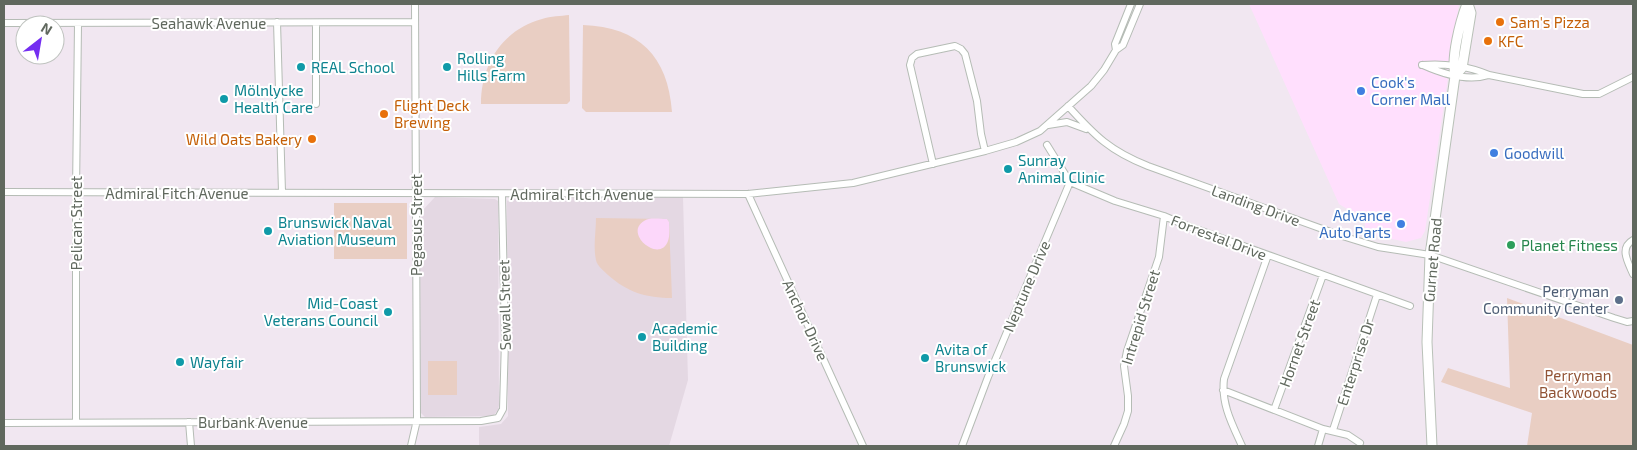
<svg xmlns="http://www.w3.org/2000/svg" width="1637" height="450" font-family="'Exo 2',sans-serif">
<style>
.commercial{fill:#ffdffd}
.education{fill:#e4d8e3}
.green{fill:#e9cec3}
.sand{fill:#fcd7fa}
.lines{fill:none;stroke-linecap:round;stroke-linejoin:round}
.minor-casing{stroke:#b5bcb5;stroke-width:8}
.secondary-casing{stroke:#b9c1b8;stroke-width:11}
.minor{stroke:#fff;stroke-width:6}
.secondary{stroke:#fff;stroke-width:9}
.food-dot{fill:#e8710a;stroke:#fff;stroke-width:2}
.culture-dot{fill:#0f9aa8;stroke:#fff;stroke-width:2}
.shop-dot{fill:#3f7fe0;stroke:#fff;stroke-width:2}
.leisure-dot{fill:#2e9e5b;stroke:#fff;stroke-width:2}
.service-dot{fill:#5c6f8a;stroke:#fff;stroke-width:2}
.labels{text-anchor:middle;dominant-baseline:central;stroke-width:4;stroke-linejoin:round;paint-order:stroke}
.food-label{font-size:15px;fill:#c56008;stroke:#fff;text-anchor:start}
.street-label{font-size:15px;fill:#60685e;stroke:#fff}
.culture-label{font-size:15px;fill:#0d838f;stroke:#fff;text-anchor:start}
.shop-label{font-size:15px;fill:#366cbe;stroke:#fff;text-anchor:start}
.leisure-label{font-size:15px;fill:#27864d;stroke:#fff;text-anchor:start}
.service-label{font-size:15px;fill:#4e5e75;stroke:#fff;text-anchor:end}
.park-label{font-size:15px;fill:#915335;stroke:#fff}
</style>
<rect width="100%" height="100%" fill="#f1e7f1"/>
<path class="commercial" d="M 1249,4 L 1459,4 L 1425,231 L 1421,238 L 1406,242 L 1365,233 L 1365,220 L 1339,204 Z"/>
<path class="education" d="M 435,197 L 495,199 L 498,201 L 499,405 L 498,410 L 493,416 L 425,417 L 421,413 L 420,215 L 422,211 Z
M 511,197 L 683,197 L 688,380 L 669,446 L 479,446 L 479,427 L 501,424 L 508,416 L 507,201 Z"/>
<path class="green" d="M 569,15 L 570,101 L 567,104 L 481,104 C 481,64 502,30 542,19 C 551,16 561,16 569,15 Z
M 583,25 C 639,27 668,56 672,112 L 586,112 L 582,108 Z
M 334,203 L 407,203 L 407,259 L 334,259 Z
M 596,218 L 667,219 L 669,222 L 672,298 C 646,298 627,292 608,275 C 604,271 597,266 596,260 C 593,247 596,231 596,218 Z
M 1507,298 L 1633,345 L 1633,446 L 1527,446 L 1532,413 L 1441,382 L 1448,368 L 1510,388 Z
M 428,361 L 457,361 L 457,395 L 428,395 Z"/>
<path class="sand" d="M 667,219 L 669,222 C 669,227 670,236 668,241 C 660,264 623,234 644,221 C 649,217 660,219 667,219 Z"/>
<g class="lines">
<g class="minor-casing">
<path id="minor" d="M 277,22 L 282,192
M 4,23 L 415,22
M 316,23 L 316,104
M 1116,50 L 1115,44 L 1131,4
M 1422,65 C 1443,63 1469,66 1489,75 L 1583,94 L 1599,94 L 1633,77
M 1423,65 C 1443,74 1467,82 1489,75
M 1068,106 C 1095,136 1110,151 1148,166 L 1339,235 L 1378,247 L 1430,255 L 1614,318 L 1627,322 L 1633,321
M 1048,125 L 1067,122 L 1086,129
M 1047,145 L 1070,182 L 1115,201 L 1164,216 L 1185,225 L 1410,306
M 933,164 L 910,65 L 912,58 L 917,54 L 955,46 L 961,49 L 965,54 L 977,101 L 981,134 L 985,151
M 4,192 L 748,194 L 853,183 L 985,151 L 1016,142 L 1040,131 L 1091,86 L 1104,70 L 1116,50 L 1123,45 L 1140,4
M 748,194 L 863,446
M 1633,240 C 1619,248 1628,262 1633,274
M 1223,390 L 1323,429 L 1348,435 L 1360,443
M 1274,410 L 1323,275
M 76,422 L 76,193 L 78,24
M 189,422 L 191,446
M 4,423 L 481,421 L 498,418 L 503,409 L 505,340 L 502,194
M 1333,430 L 1377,295
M 411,446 L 417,420 L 415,4
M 962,446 L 988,377 L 1070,182
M 1114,446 L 1124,424 L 1128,411 L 1128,396 L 1124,366 L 1127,351 L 1159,257 L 1164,216
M 1242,446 C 1232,424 1221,404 1224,379 L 1268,255
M 1318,446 L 1323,429"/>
</g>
<g class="secondary-casing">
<path id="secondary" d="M 1455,76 L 1462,68 L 1471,13 L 1468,4
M 1432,446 L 1427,342 L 1430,255 L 1455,76 C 1451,57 1460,22 1467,4"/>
</g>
<use href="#minor" class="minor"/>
<use href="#secondary" class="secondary"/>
</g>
<g class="food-dot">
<circle cx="1500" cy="22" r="5"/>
<circle cx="1488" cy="41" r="5"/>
<circle cx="384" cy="114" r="5"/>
<circle cx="312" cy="139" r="5"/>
</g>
<g class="culture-dot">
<circle cx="301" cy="67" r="5"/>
<circle cx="447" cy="67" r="5"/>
<circle cx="224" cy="99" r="5"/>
<circle cx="1008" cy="169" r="5"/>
<circle cx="268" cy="231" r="5"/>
<circle cx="388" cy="312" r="5"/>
<circle cx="642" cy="337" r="5"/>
<circle cx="925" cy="358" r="5"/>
<circle cx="180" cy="362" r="5"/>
</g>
<g class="shop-dot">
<circle cx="1361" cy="91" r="5"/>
<circle cx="1494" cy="153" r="5"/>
<circle cx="1401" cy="224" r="5"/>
</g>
<circle class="leisure-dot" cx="1511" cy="245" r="5"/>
<circle class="service-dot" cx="1619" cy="300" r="5"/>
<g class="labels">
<g class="food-label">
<text x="1510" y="22">Sam's Pizza</text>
<text x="1498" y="41">KFC</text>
<text x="394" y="105">Flight Deck<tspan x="394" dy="17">Brewing</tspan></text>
<text x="302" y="139" text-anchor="end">Wild Oats Bakery</text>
</g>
<g class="street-label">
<text x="209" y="23">Seahawk Avenue</text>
<text x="177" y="193">Admiral Fitch Avenue</text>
<text x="582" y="194">Admiral Fitch Avenue</text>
<text transform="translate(1256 205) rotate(20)">Landing Drive</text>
<text transform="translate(76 223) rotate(-90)">Pelican Street</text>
<text transform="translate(416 225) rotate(-90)">Pegasus Street</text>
<text transform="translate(1219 237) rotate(21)">Forrestal Drive</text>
<text transform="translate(1432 260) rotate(-85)">Gurnet Road</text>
<text transform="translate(1026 286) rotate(-67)">Neptune Drive</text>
<text transform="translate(504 305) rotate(-91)">Sewall Street</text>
<text transform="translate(1140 317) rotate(-73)">Intrepid Street</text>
<text transform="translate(806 320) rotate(65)">Anchor Drive</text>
<text transform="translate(1299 343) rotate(-70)">Hornet Street</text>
<text transform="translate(1355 362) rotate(-72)">Enterprise Dr</text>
<text x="253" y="422">Burbank Avenue</text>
</g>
<g class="culture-label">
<text x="457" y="58">Rolling<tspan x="457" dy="17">Hills Farm</tspan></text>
<text x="311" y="67">REAL School</text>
<text x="234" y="90">Mölnlycke<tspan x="234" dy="17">Health Care</tspan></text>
<text x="1018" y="160">Sunray<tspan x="1018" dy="17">Animal Clinic</tspan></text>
<text x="278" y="222">Brunswick Naval<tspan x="278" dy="17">Aviation Museum</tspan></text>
<text x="378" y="303" text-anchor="end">Mid-Coast<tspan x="378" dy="17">Veterans Council</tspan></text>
<text x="652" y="328">Academic<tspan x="652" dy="17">Building</tspan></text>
<text x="935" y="349">Avita of<tspan x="935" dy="17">Brunswick</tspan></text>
<text x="190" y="362">Wayfair</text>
</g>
<g class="shop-label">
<text x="1371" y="82">Cook's<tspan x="1371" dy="17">Corner Mall</tspan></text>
<text x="1504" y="153">Goodwill</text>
<text x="1391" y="215" text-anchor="end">Advance<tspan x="1391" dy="17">Auto Parts</tspan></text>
</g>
<g class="leisure-label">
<text x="1521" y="245">Planet Fitness</text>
</g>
<g class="service-label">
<text x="1609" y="291">Perryman<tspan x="1609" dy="17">Community Center</tspan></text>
</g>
<g class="park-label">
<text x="1578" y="375">Perryman<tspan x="1578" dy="17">Backwoods</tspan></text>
</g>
</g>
<rect width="1637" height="450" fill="none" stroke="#60685e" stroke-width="10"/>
<g transform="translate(40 40) rotate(31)"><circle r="24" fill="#ffffff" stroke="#bfc3bf"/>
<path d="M0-4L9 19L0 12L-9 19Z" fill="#742ef1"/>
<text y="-8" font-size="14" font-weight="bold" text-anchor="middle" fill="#60685e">N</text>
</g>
</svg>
